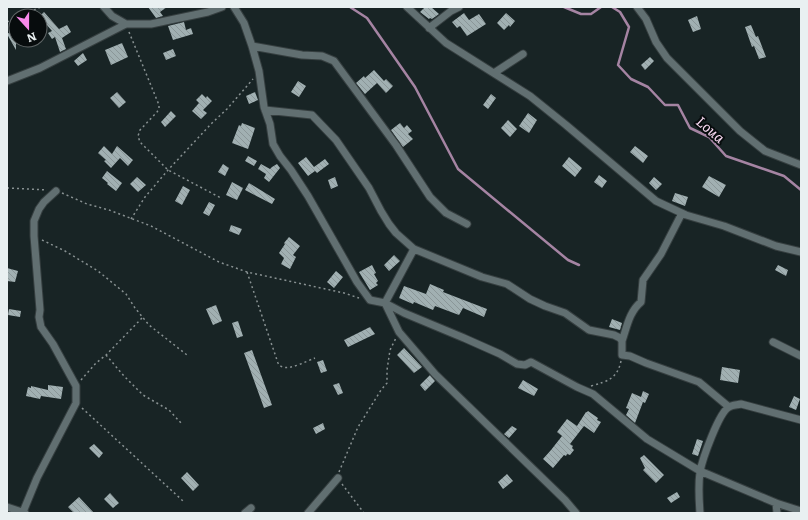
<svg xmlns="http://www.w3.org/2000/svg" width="808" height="520" font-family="Literata,serif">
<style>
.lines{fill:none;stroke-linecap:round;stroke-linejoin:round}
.stream{stroke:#a584a3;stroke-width:2.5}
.building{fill:url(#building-back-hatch)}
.minor-casing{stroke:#363f40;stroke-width:9}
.path{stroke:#889192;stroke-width:1.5;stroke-dasharray:2 3;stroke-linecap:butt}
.minor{stroke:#616f71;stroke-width:7}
.labels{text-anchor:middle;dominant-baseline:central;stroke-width:4;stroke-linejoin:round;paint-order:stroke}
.water-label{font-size:14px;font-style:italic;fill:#f8d9f2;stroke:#070c0d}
</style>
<defs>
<pattern id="building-back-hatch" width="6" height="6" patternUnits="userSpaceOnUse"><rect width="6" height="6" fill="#a1b0b2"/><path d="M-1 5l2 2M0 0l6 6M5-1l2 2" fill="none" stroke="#8a9698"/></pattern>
</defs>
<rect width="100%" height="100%" fill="#182425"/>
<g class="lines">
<path class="stream" d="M 350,7 L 367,18 L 415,87 L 458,169 L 568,260 L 579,265
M 564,7 L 581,14 L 591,14 L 601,7
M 612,7 L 620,12 L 629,27 L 618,65 L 631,79 L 648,87 L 665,105 L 678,105 L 690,128 L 709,137 L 726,156 L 784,176 L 801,190"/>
</g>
<path class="building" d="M 148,7 L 167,7 L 160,12 L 163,16 L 156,18 Z
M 425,7 L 431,7 L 439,14 L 432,19 L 430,18 L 429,19 L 420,12 Z
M 44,12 L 59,29 L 67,25 L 71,32 L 62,38 L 66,49 L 60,52 L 55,37 L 52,39 L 48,33 L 52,31 L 40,17 L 40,16 Z
M 464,13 L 469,20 L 479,14 L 486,24 L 467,36 L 460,26 L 457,28 L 452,22 Z
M 506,13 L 515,21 L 510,27 L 509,25 L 504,30 L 497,23 Z
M 697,16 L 701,29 L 693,32 L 688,20 Z
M 184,22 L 186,30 L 191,28 L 193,34 L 173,40 L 168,26 Z
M 751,25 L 756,37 L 758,36 L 766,57 L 759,59 L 754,46 L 752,47 L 745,27 Z
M 16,29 L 16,50 L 7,34 Z
M 122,43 L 128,57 L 111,65 L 105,50 Z
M 173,49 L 176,56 L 166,60 L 163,53 Z
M 83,53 L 87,60 L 78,66 L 74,61 Z
M 650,57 L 654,61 L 645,70 L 641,65 Z
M 374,70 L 384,81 L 386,79 L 393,86 L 386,93 L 377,83 L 365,94 L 356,83 L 364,76 L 365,78 Z
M 298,81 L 306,86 L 299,97 L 291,92 Z
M 117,92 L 126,102 L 119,108 L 110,98 Z
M 255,92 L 258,100 L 249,104 L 246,96 Z
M 202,94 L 206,98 L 207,96 L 212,101 L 203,110 L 207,113 L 201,119 L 192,111 L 199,103 L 196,100 Z
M 491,94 L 496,98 L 488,109 L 483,105 Z
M 171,111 L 176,116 L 165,127 L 161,122 Z
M 528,113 L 537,120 L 529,133 L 519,126 Z
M 508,120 L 517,129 L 510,137 L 501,128 Z
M 242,123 L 255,128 L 248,149 L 232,143 L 239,125 L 241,126 Z
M 400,123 L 404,128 L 407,125 L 412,131 L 408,134 L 413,139 L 403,147 L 391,130 Z
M 104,146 L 112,154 L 117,146 L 133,160 L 128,166 L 120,158 L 111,168 L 104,161 L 106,160 L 98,153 Z
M 635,146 L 648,156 L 643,163 L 630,152 Z
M 248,156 L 257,161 L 254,166 L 245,161 Z
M 306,157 L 314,167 L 325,159 L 329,164 L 317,173 L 315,171 L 308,176 L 298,163 Z
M 569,157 L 582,168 L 575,177 L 562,166 Z
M 223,164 L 229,168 L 225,176 L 218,172 Z
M 261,164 L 270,169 L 272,167 L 277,164 L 280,168 L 269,182 L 264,178 L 266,174 L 258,169 Z
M 107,171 L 122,183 L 116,191 L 107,184 L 108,183 L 102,178 Z
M 599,175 L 607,181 L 602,188 L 594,182 Z
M 709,176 L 726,185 L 719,197 L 702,187 Z
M 137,177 L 146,185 L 138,192 L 130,184 Z
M 335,177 L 338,186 L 331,189 L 328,180 Z
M 654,177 L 662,184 L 656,190 L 649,183 Z
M 232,182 L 243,188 L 237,200 L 226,195 Z
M 249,183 L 275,199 L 272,204 L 245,190 Z
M 183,186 L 190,190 L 182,205 L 175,201 Z
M 675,193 L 688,197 L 685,206 L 672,201 Z
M 209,202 L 215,205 L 209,216 L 203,213 Z
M 231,225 L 242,229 L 239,235 L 229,231 Z
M 289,237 L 300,246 L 293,255 L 296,257 L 290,269 L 281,264 L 284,258 L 279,253 L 285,244 L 284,243 Z
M 394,255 L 400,261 L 389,271 L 384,265 Z
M 372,265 L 376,273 L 374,274 L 378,281 L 376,283 L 378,285 L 370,290 L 359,272 Z
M 778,265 L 788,270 L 786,276 L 775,270 Z
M 7,268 L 18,271 L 15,282 L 7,281 Z
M 336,271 L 343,277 L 334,288 L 327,282 Z
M 430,284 L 444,290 L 443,292 L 487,309 L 484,317 L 463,308 L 459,315 L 435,306 L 433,310 L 414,302 L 413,304 L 399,298 L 404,286 L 426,294 Z
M 216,305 L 222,321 L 213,325 L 206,309 Z
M 9,309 L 21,311 L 20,317 L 8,315 Z
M 612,319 L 622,323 L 620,330 L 609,327 Z
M 238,321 L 243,336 L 237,338 L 232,323 Z
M 370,327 L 375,334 L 348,347 L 344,340 Z
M 404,348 L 422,367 L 414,373 L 397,355 Z
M 252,350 L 272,405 L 264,408 L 244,353 Z
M 323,360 L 327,371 L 321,373 L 317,362 Z
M 722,367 L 740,370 L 738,383 L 720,380 Z
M 430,375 L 435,381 L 425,391 L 420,385 Z
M 523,380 L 538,389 L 534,396 L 518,388 Z
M 339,383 L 343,393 L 338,395 L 333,385 Z
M 48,385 L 63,387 L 61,399 L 41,396 L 40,399 L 26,396 L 28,387 L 31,388 L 31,386 L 48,390 Z
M 643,391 L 649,394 L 645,403 L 643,402 L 635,423 L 626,415 L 629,409 L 626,408 L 632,393 L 641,397 Z
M 794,396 L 800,399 L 796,410 L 789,407 Z
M 588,411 L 598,418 L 597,420 L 601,422 L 594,433 L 584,426 L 570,444 L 573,446 L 572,448 L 574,450 L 570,455 L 567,454 L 566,456 L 564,455 L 553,468 L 543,459 L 551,450 L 562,436 L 557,432 L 567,419 L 577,426 L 586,412 L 587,412 Z
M 323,423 L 325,429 L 316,434 L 313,428 Z
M 512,426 L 517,429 L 509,438 L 504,434 Z
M 697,439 L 703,441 L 698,456 L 692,454 Z
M 94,444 L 103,453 L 99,458 L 89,448 Z
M 644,455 L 664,475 L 656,483 L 643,470 L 645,468 L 640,458 Z
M 187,472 L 199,485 L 193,491 L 181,478 Z
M 507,474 L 513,481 L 503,489 L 498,482 Z
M 677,492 L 680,497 L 671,503 L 667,498 Z
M 110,493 L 119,503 L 113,508 L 104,499 Z
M 79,497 L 94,513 L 74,513 L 68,507 Z"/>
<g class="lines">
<g class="minor-casing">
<path id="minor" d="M 104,7 L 112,16 L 126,24
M 234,7 L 244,23 L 252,46 L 259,71 L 264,107 L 270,124 L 273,144 L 280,156 L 291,170 L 308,196 L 357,282 L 370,300 L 385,303 L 404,313 L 464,338 L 500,354 L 517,364 L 525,365 L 531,362 L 577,387 L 593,394 L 647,439 L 700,471 L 776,503 L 801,511
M 407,7 L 446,43 L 530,96 L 566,125 L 656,201 L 686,215 L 724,226 L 776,246 L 801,252
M 637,7 L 646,19 L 656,42 L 667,58 L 740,131 L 765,151 L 801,165
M 429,28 L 451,11 L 459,7
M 252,46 L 302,55 L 322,56 L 334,61 L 396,145 L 430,197 L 446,213 L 467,224
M 494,73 L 523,54
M 7,81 L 40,68 L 126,24 L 151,24 L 208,12 L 222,7
M 265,110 L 312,115 L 336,140 L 369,188 L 381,211 L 389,224 L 396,233 L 414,249 L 385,303
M 414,249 L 482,277 L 507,284 L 530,299 L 545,306 L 565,313 L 589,330 L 614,335 L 620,338 L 622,341 L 622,355 L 630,356 L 646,363 L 699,382 L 729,407
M 385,303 L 399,332 L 435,374 L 565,500 L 576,513
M 622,341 C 627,327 629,312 641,302 L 643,280 L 661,254 L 682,213
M 773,342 L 801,356
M 776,503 L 777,513
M 7,507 L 25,513
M 23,512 L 37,478 L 76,403 L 76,386 L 53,344 L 41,327 L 39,317 L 40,310 L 34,236 L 34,221 L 39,209 L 44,202 L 56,191
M 245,513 L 251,508
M 308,513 L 338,478
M 700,513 C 699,500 698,486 700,472 C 702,460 719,412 729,407 C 732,405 737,405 741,404 L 801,420"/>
</g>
<path class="path" d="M 20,16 L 41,7
M 7,22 L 16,18
M 129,32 L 159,105 L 159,109 L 157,112 L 140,130 L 138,136 L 140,142 L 168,170 L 221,198
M 7,188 L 47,190
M 62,193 L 87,204 L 109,210 L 151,226 L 219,262 L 247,272 L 344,293 L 359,298
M 131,219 L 145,197 L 168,170 L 212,123 L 227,109 L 253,79
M 42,240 L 65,251 L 98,271 L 126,294 L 135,308 L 149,325 L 187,355
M 247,272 L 278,363 C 279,365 280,366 283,367 C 290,370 307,361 315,358
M 106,355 L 124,376 L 143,395 L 169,410 L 181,423
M 81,380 L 96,363 L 106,355 L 143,317
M 591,386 C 608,381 617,379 621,361
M 82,408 L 183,501
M 339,472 L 358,427 L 381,390 L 387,383 L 387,370 L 390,350 L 396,338
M 342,484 L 364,513"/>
<use href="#minor" class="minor"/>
</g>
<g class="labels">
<g class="water-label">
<text transform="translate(711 129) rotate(40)">Loua</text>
</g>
</g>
<rect width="808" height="520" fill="none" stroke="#e9f0f1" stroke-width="16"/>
<g transform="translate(28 28) rotate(159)"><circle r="19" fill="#070c0d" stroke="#616768"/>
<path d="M0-3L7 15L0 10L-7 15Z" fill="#f888ea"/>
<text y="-6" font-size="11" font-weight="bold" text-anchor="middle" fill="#e9f0f1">N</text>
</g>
</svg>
